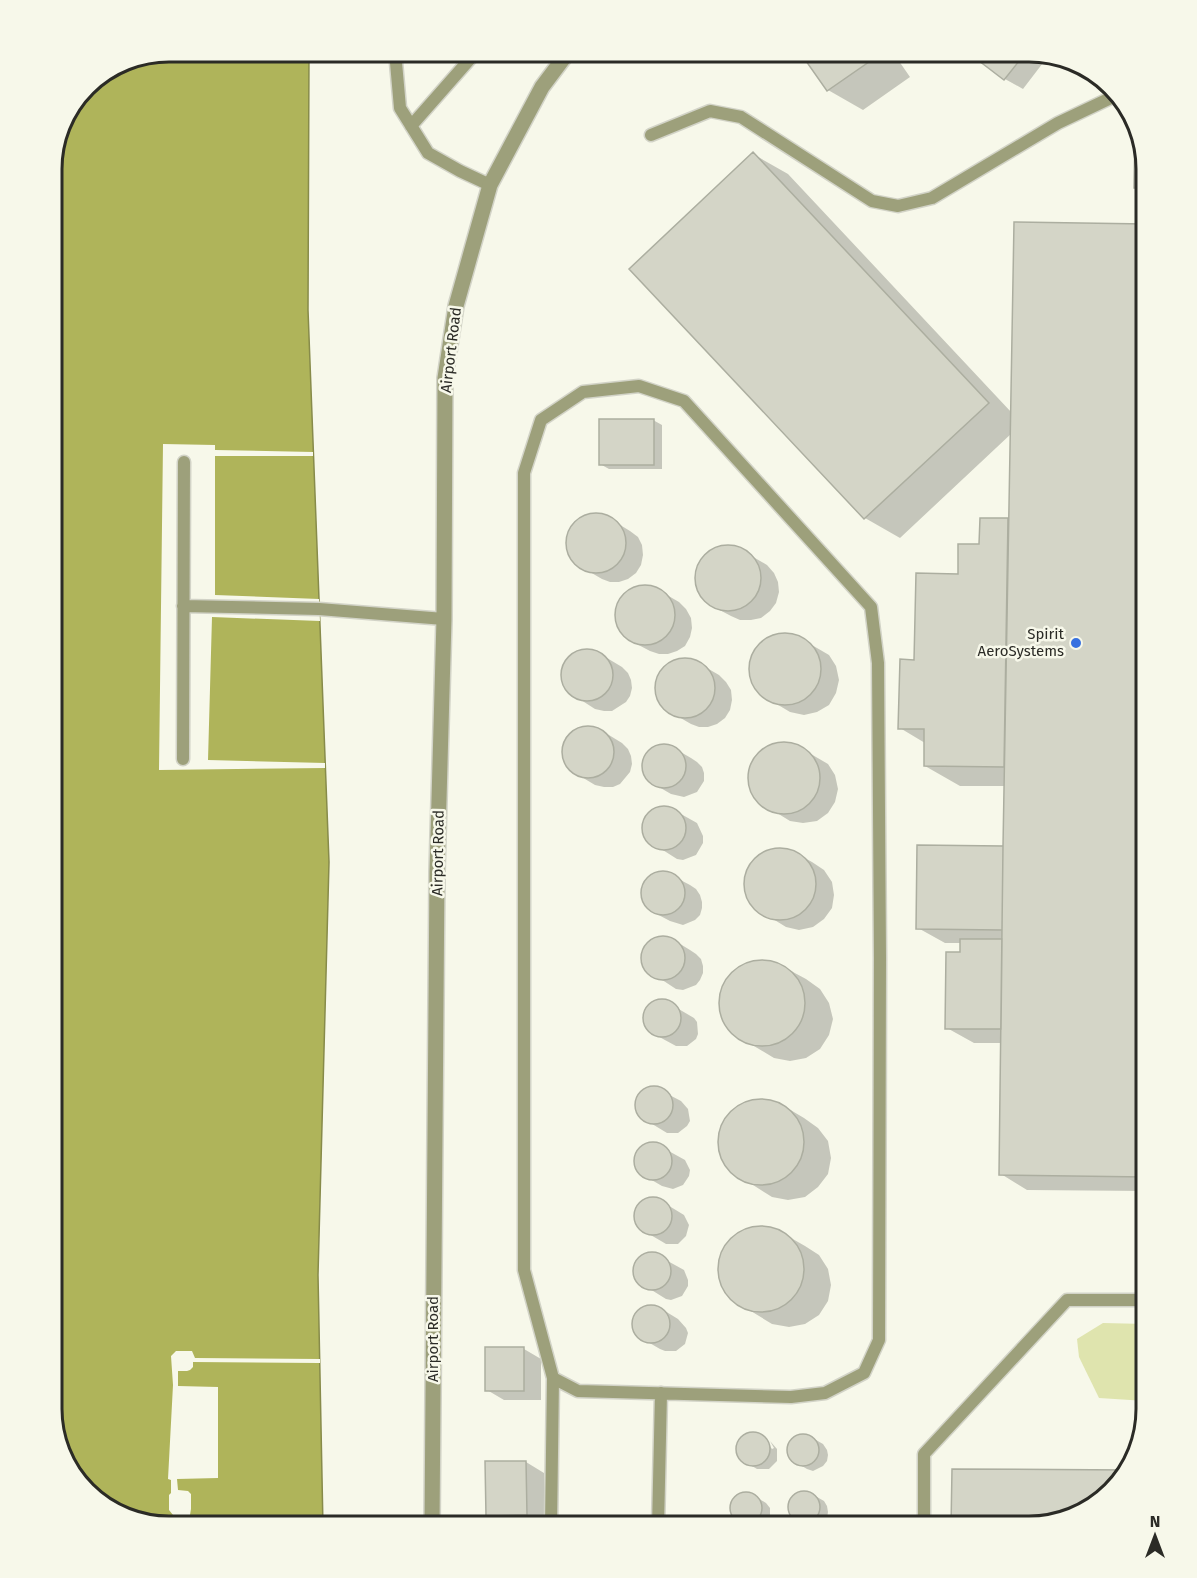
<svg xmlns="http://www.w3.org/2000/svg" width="1197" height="1578" font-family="'Fira Sans',sans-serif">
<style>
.green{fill:#dfe4ae}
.water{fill:#afb45a;stroke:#878b4a;stroke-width:1.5}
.pier{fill:#f7f8ea}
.shadow{fill:#0003}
.building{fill:#d4d5c7;stroke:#acaea0;stroke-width:1.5}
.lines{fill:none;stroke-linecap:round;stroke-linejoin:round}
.service-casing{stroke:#d2d3c7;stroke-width:15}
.tertiary-casing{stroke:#d2d3c7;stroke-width:18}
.service{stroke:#9da07b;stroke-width:12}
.tertiary{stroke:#9da07b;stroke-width:15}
.poi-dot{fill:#3771e0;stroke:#f7f8ea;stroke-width:2}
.labels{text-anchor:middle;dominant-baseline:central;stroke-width:5;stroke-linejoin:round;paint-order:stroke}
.street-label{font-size:15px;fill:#2b2b26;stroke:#f7f8ea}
.poi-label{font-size:15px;fill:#2b2b26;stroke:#f7f8ea;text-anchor:end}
.rim{fill:none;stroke:#2b2b26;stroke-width:3}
</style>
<rect width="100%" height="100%" fill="#f7f8ea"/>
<path class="green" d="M 1103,1323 L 1146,1324 L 1146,1401 L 1099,1398 L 1079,1357 L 1077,1339 Z"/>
<path class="water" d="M 169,51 L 309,51 L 308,310 L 329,862 L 318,1275 L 323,1527 L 169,1527 L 110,1511 L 71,1474 L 51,1409 L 51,161 L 63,117 L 91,80 L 124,60 Z"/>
<path class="pier" d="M 163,444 L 215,445 L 215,450 L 313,452 L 313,456 L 215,456 L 215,595 L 319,599 L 320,621 L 212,617 L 208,760 L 325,763 L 325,768 L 159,770 Z
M 176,1351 L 192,1351 L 195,1358 L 320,1359 L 320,1363 L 193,1362 L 193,1367 L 190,1370 L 187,1371 L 178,1371 L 178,1386 L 218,1387 L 218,1478 L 177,1479 L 178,1490 L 188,1491 L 191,1494 L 191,1509 L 190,1515 L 182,1516 L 177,1527 L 172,1527 L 177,1517 L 173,1515 L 169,1510 L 169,1495 L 171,1493 L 171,1480 L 168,1479 L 173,1385 L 171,1356 Z"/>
<path class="shadow" d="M 800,51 L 892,51 L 910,77 L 863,110 L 828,90 Z
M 969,51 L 1035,51 L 1049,55 L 1023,89 L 1005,79 Z
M 1136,136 L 1146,169 L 1146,193 L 1135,187 Z
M 753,154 L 788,174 L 1012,413 L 1146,226 L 1146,1191 L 1027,1190 L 1001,1174 L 1002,1043 L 974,1043 L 947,1028 L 962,953 L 962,943 L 945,943 L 918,928 L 1004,848 L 1005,786 L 960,786 L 925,766 L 925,743 L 900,728 L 916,661 L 981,545 L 1008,519 L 1010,521 L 1012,433 L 900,538 L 865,518 L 631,269 Z
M 653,420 L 662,425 L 662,469 L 609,469 L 600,464 Z
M 592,515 L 602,516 L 612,520 L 630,531 L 638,537 L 642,545 L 643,555 L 641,565 L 636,573 L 628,579 L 619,582 L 610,582 L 602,579 L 583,568 L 575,563 L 571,556 L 568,547 L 568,538 L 571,530 L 576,523 L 584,518 Z
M 728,547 L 738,549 L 748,554 L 767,565 L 774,573 L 778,582 L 779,592 L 776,603 L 770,611 L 761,618 L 751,620 L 740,620 L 731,616 L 712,606 L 704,598 L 699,590 L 697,580 L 698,570 L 702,561 L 709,553 L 718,549 Z
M 641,587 L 651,588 L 660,591 L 679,602 L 686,609 L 691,618 L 692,628 L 690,637 L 685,646 L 677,651 L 668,654 L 659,654 L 650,651 L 631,641 L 624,635 L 619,628 L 617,619 L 617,610 L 620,602 L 625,595 L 632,590 Z
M 785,634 L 798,637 L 817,648 L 829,655 L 836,666 L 839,680 L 836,693 L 829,705 L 817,712 L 804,715 L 790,712 L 760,694 L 753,682 L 750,669 L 753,656 L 760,644 L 771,637 Z
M 589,650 L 597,652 L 622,667 L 628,673 L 631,680 L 632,688 L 630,696 L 626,702 L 612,711 L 604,711 L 595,709 L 570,693 L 564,686 L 562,678 L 563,669 L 566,662 L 572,655 L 580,651 Z
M 681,660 L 691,661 L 700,664 L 719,675 L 726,682 L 731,690 L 732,700 L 730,710 L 725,718 L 717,724 L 708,727 L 699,727 L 691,724 L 672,713 L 664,708 L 659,701 L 657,692 L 657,683 L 660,675 L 665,668 L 673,663 Z
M 589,727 L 597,728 L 604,732 L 622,743 L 628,749 L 631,756 L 632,764 L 630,772 L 620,784 L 613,787 L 604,787 L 595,785 L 570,770 L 565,762 L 562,754 L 563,745 L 566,737 L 572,731 L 580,728 Z
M 784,743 L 798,746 L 816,757 L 828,764 L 835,775 L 838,789 L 835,802 L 828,813 L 817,821 L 803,823 L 790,821 L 759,802 L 752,791 L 749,778 L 752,764 L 759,753 L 771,746 Z
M 666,745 L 672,747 L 691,758 L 697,762 L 702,767 L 704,773 L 704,781 L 697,792 L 684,797 L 671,794 L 652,783 L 648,778 L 644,765 L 648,753 L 659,746 Z
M 665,807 L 672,809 L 697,823 L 703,836 L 703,843 L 696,855 L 683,860 L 677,859 L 647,840 L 643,828 L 644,821 L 652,811 Z
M 780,849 L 794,852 L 812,862 L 824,870 L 832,882 L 834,895 L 832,908 L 824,919 L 813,927 L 799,930 L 786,927 L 755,908 L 748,897 L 745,884 L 748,871 L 755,859 L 767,852 Z
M 664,873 L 671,875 L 690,885 L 696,889 L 700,895 L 702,902 L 702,908 L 700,915 L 695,920 L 683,925 L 670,921 L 651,911 L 646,906 L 642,894 L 646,881 L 657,874 Z
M 665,937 L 672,939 L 690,950 L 696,954 L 701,959 L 703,966 L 703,973 L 700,980 L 696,985 L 683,990 L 676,989 L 647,970 L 643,958 L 644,952 L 652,941 Z
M 762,960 L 778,964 L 806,979 L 820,989 L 829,1003 L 833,1019 L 829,1035 L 820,1049 L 806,1058 L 790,1061 L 774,1058 L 732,1033 L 723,1019 L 720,1003 L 723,987 L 732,973 L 746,963 Z
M 665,1001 L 694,1018 L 697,1022 L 698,1034 L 696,1039 L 687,1046 L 676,1046 L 652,1033 L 648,1028 L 645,1024 L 646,1012 L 654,1003 Z
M 656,1088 L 681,1101 L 688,1109 L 690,1121 L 687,1126 L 678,1133 L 667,1133 L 639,1116 L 636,1104 L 637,1099 L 645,1090 Z
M 760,1099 L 777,1102 L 804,1118 L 818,1128 L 828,1141 L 831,1158 L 828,1174 L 818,1187 L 805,1197 L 788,1200 L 772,1197 L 731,1171 L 721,1158 L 718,1142 L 721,1125 L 731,1112 L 744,1102 Z
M 650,1144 L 656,1144 L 685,1160 L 690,1170 L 689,1176 L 683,1185 L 673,1189 L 662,1186 L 643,1175 L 639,1171 L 636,1159 L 640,1149 Z
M 650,1199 L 661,1201 L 684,1215 L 689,1225 L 686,1236 L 678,1244 L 666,1244 L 661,1241 L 642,1230 L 636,1221 L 637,1209 L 640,1204 Z
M 761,1226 L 777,1230 L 805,1246 L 819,1255 L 828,1269 L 831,1285 L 828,1301 L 819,1315 L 805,1324 L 789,1327 L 772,1324 L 731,1299 L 722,1285 L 718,1269 L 722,1253 L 731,1239 L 745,1230 Z
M 655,1254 L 684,1270 L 688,1280 L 688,1286 L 682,1296 L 671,1300 L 666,1299 L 637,1281 L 635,1276 L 636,1264 L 643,1255 Z
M 648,1307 L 660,1308 L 678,1319 L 686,1328 L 688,1333 L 685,1344 L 676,1351 L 665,1351 L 660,1349 L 641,1338 L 634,1328 L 635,1317 L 643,1309 Z
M 524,1349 L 541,1359 L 541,1400 L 504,1400 L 487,1390 Z
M 753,1434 L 763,1437 L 772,1449 L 774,1448 L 770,1441 L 777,1449 L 777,1461 L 769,1469 L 757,1469 L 742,1460 L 739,1455 L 739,1443 L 742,1438 Z
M 797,1436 L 809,1436 L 823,1444 L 827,1450 L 828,1455 L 827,1461 L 823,1466 L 813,1471 L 807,1469 L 792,1460 L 789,1455 L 789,1444 L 792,1439 Z
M 526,1462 L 544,1473 L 544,1525 L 505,1525 L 487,1515 Z
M 1127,1471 L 1093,1507 L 1028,1527 L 953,1527 Z
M 746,1493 L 761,1500 L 766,1503 L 770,1508 L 770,1519 L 762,1527 L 748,1527 L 735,1519 L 732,1514 L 732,1502 L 735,1497 Z
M 798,1493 L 810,1493 L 824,1501 L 827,1506 L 828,1512 L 827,1518 L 824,1523 L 819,1526 L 807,1526 L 793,1517 L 790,1512 L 790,1501 Z"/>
<path class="building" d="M 799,51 L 872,51 L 876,57 L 827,91 Z
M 966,51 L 1027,51 L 1004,80 Z
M 1135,131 L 1146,169 L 1146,188 L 1134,188 Z
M 753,152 L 989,403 L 864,519 L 629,269 Z
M 1014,222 L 1146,224 L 1146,1177 L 999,1175 L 1003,846 Z
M 599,419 L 654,419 L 654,465 L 599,465 Z
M566 543a30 30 0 1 1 60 0a30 30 0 1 1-60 0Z
M 980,518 L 1008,518 L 1004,767 L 924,766 L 924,729 L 898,729 L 900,659 L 914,660 L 916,573 L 958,574 L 958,544 L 979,544 Z
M695 578a33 33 0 1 1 66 0a33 33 0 1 1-66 0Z
M615 615a30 30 0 1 1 60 0a30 30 0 1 1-60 0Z
M749 669a36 36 0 1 1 72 0a36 36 0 1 1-72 0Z
M561 675a26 26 0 1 1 52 0a26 26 0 1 1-52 0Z
M655 688a30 30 0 1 1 60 0a30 30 0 1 1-60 0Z
M562 752a26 26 0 1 1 52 0a26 26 0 1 1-52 0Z
M748 778a36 36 0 1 1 72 0a36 36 0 1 1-72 0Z
M642 766a22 22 0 1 1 44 0a22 22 0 1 1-44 0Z
M642 828a22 22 0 1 1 44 0a22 22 0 1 1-44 0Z
M 917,845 L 1003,846 L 1002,930 L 916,929 Z
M744 884a36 36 0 1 1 72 0a36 36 0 1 1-72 0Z
M641 893a22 22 0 1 1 44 0a22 22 0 1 1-44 0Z
M641 958a22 22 0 1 1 44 0a22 22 0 1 1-44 0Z
M 960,939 L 1002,939 L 1001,1029 L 945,1029 L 946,952 L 960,952 Z
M719 1003a43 43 0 1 1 86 0a43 43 0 1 1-86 0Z
M643 1018a19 19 0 1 1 38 0a19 19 0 1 1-38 0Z
M635 1105a19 19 0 1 1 38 0a19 19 0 1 1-38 0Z
M718 1142a43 43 0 1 1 86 0a43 43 0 1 1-86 0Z
M634 1161a19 19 0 1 1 38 0a19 19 0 1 1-38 0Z
M634 1216a19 19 0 1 1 38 0a19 19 0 1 1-38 0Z
M718 1269a43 43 0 1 1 86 0a43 43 0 1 1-86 0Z
M633 1271a19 19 0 1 1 38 0a19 19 0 1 1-38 0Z
M632 1324a19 19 0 1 1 38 0a19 19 0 1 1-38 0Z
M 485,1347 L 524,1347 L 524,1391 L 485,1391 Z
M736 1449a17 17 0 1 1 34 0a17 17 0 1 1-34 0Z
M787 1450a16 16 0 1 1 32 0a16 16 0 1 1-32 0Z
M 485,1461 L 526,1461 L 527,1515 L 486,1516 Z
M 952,1469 L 1129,1470 L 1093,1507 L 1028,1527 L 951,1527 Z
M788 1507a16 16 0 1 1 32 0a16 16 0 1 1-32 0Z
M730 1508a16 16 0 1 1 32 0a16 16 0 1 1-32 0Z"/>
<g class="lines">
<g class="service-casing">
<path id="service" d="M 395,51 L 400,108 L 428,153 L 460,171 L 490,185
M 411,126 L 477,51
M 651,135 L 710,111 L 741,117 L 872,201 L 898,206 L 932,198 L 1058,123 L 1117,95
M 183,606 L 319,609 L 444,619
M 183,759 L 184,462
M 551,1527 L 553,1378 L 524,1270 L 524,473 L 541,420 L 583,392 L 639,386 L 684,401 L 871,607 L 878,663 L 880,958 L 879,1340 L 864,1373 L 825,1393 L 791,1397 L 578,1391 L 553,1378
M 658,1527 L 661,1393
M 924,1527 L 924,1454 L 1067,1300 L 1146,1300"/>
</g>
<g class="tertiary-casing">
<path id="tertiary" d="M 432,1527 L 437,872 L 444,619 L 445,378 L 456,306 L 490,185 L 542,87 L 569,51"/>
</g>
<use href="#service" class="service"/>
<use href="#tertiary" class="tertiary"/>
</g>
<circle class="poi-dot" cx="1076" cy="643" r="6"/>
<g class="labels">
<g class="street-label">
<text transform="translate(451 350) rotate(-83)">Airport Road</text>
<text transform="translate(438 853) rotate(-89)">Airport Road</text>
<text transform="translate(433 1339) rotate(-90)">Airport Road</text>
</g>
<g class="poi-label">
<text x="1064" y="634">Spirit<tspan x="1064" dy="17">AeroSystems</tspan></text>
</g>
</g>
<path d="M0 0H1197V1578H0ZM169 62H1029A107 107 0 0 1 1136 169V1409A107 107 0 0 1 1029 1516H169A107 107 0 0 1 62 1409V169A107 107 0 0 1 169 62Z" fill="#f7f8ea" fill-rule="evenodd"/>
<path class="rim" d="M169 62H1029A107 107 0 0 1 1136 169V1409A107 107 0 0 1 1029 1516H169A107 107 0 0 1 62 1409V169A107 107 0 0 1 169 62Z"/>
<g transform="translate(1155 1536)" stroke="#f7f8ea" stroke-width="4.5" paint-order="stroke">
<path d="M0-4.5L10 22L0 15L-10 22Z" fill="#2b2b26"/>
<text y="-9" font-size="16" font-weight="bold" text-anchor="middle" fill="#2b2b26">N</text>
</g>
</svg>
